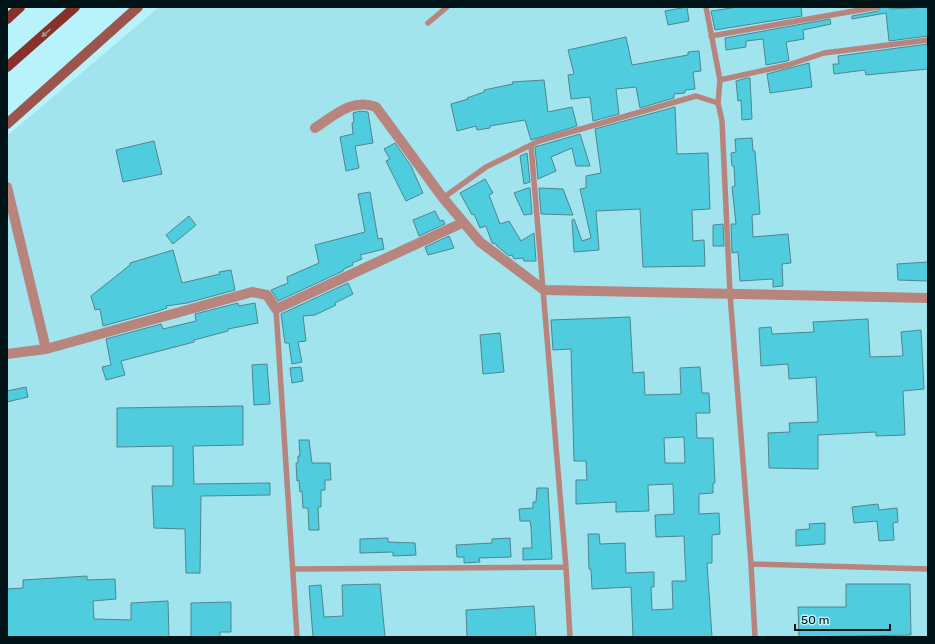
<svg xmlns="http://www.w3.org/2000/svg" width="935" height="644" font-family="Rubik,sans-serif">
<style>
.built{fill:#a1e4ee}
.building{fill:#4fcdde;stroke:#4e868e;fill-rule:evenodd}
.lines{fill:none;stroke-linecap:round;stroke-linejoin:round}
.lane{stroke:#b7857e;stroke-width:5.5}
.street{stroke:#b7857e;stroke-width:10}
.secondary{stroke:#9c554d;stroke-width:10}
.primary{stroke:#86312a;stroke-width:10}
.oneway{fill:#9f9292}
</style>
<rect width="100%" height="100%" fill="#b8f2fb"/>
<path class="built" d="M 159,7 L 928,7 L 928,637 L 7,637 L 7,136 Z"/>
<path class="building" d="M 687,7 L 689,21 L 668,25 L 665,11 Z
M 738,7 L 801,7 L 802,16 L 715,30 L 711,11 Z
M 881,7 L 889,7 L 890,9 L 928,7 L 928,36 L 889,41 L 886,13 L 852,19 L 852,16 L 878,11 Z
M 830,19 L 831,24 L 803,30 L 804,39 L 786,42 L 789,60 L 787,61 L 766,65 L 763,39 L 746,41 L 746,47 L 726,50 L 725,38 Z
M 626,37 L 632,65 L 688,55 L 688,52 L 699,51 L 701,71 L 693,72 L 695,89 L 685,90 L 685,93 L 674,94 L 674,98 L 640,108 L 636,87 L 616,89 L 619,114 L 593,121 L 590,97 L 571,99 L 568,75 L 574,74 L 568,50 Z
M 928,44 L 928,69 L 866,75 L 865,70 L 834,74 L 833,64 L 839,64 L 838,56 Z
M 809,63 L 812,87 L 770,93 L 767,74 Z
M 747,78 L 750,78 L 752,119 L 742,120 L 741,100 L 738,101 L 736,81 Z
M 544,80 L 548,112 L 572,107 L 577,126 L 531,140 L 525,120 L 490,126 L 490,128 L 477,130 L 476,126 L 457,131 L 451,104 L 468,99 L 467,98 L 484,92 L 484,90 L 513,84 L 512,82 Z
M 675,107 L 677,154 L 708,153 L 710,209 L 692,210 L 693,241 L 704,240 L 705,266 L 643,267 L 640,209 L 596,211 L 599,250 L 574,252 L 572,220 L 574,219 L 582,241 L 591,238 L 580,189 L 586,188 L 586,176 L 601,173 L 595,129 Z
M 360,111 L 368,112 L 373,143 L 355,146 L 359,168 L 346,171 L 340,137 L 353,134 L 352,123 L 354,122 L 353,113 Z
M 580,134 L 590,166 L 576,166 L 572,148 L 551,157 L 556,171 L 538,179 L 535,147 Z
M 752,138 L 753,151 L 755,151 L 760,214 L 752,215 L 753,237 L 788,234 L 791,263 L 782,264 L 783,286 L 773,287 L 773,279 L 740,281 L 738,252 L 732,253 L 731,224 L 736,224 L 732,187 L 735,186 L 734,166 L 732,166 L 731,153 L 736,152 L 735,139 Z
M 154,141 L 162,174 L 123,182 L 116,150 Z
M 395,143 L 411,166 L 423,193 L 406,201 L 386,161 L 390,159 L 384,149 Z
M 527,153 L 530,182 L 524,184 L 520,156 Z
M 485,179 L 493,193 L 489,195 L 500,224 L 509,221 L 521,241 L 534,233 L 536,261 L 524,261 L 523,258 L 514,259 L 512,255 L 509,256 L 497,246 L 496,244 L 492,243 L 486,226 L 480,228 L 474,214 L 472,215 L 460,193 Z
M 528,188 L 530,188 L 532,214 L 524,215 L 514,193 Z
M 539,188 L 563,189 L 573,215 L 541,214 Z
M 370,192 L 378,239 L 382,238 L 384,249 L 360,255 L 362,259 L 352,263 L 353,265 L 344,269 L 343,271 L 278,301 L 271,290 L 288,283 L 287,277 L 319,263 L 315,245 L 365,232 L 358,194 Z
M 435,211 L 440,221 L 443,220 L 445,224 L 419,236 L 413,220 Z
M 189,216 L 196,225 L 173,244 L 166,235 Z
M 723,224 L 724,246 L 713,246 L 713,225 Z
M 449,236 L 454,248 L 428,255 L 425,247 Z
M 173,250 L 182,283 L 220,274 L 219,272 L 231,270 L 235,290 L 187,303 L 166,306 L 167,308 L 158,311 L 103,326 L 100,309 L 95,310 L 91,296 L 130,265 L 130,263 Z
M 928,262 L 928,281 L 898,280 L 897,264 Z
M 348,283 L 353,294 L 335,303 L 336,305 L 315,315 L 303,316 L 306,341 L 298,342 L 302,362 L 292,364 L 289,343 L 285,343 L 281,314 Z
M 238,303 L 239,306 L 255,303 L 258,323 L 228,329 L 228,331 L 194,340 L 194,342 L 121,361 L 125,375 L 106,380 L 102,367 L 111,365 L 106,339 L 161,324 L 163,329 L 196,321 L 195,314 Z
M 630,317 L 633,373 L 644,372 L 645,395 L 681,394 L 680,368 L 700,367 L 702,393 L 709,393 L 710,413 L 696,413 L 697,438 L 713,438 L 715,483 L 713,483 L 713,493 L 699,494 L 699,514 L 719,513 L 720,534 L 712,535 L 712,563 L 707,563 L 712,637 L 633,637 L 631,587 L 592,589 L 591,569 L 589,569 L 588,534 L 599,534 L 600,544 L 625,543 L 626,573 L 654,572 L 654,587 L 651,587 L 652,610 L 673,609 L 672,581 L 686,581 L 684,536 L 656,537 L 655,515 L 674,514 L 673,484 L 648,485 L 649,511 L 616,512 L 616,502 L 576,504 L 576,480 L 587,480 L 586,461 L 574,461 L 571,349 L 553,350 L 551,320 ZM 684,437 L 685,463 L 665,463 L 664,438 Z
M 868,319 L 870,357 L 903,356 L 901,332 L 921,330 L 924,389 L 903,391 L 905,435 L 876,436 L 876,432 L 818,435 L 818,469 L 769,468 L 768,433 L 790,432 L 789,423 L 818,422 L 816,377 L 789,379 L 788,364 L 761,366 L 759,328 L 771,327 L 772,334 L 814,332 L 813,322 Z
M 500,333 L 504,372 L 483,374 L 480,335 Z
M 267,364 L 270,404 L 254,405 L 252,365 Z
M 301,367 L 303,381 L 292,383 L 290,368 Z
M 26,387 L 28,397 L 7,402 L 7,391 Z
M 243,406 L 243,445 L 193,446 L 194,484 L 270,483 L 270,495 L 201,496 L 200,573 L 186,573 L 185,529 L 154,528 L 152,486 L 173,486 L 173,446 L 117,447 L 117,408 Z
M 299,440 L 309,440 L 312,463 L 330,463 L 331,480 L 325,480 L 325,490 L 321,490 L 321,507 L 318,507 L 319,530 L 309,530 L 308,508 L 303,508 L 302,491 L 300,492 L 299,480 L 297,481 L 296,463 L 298,463 L 298,456 L 300,456 Z
M 537,488 L 548,488 L 552,559 L 523,560 L 523,548 L 532,548 L 531,527 L 530,521 L 520,521 L 519,509 L 533,508 L 533,502 L 536,502 Z
M 878,504 L 879,510 L 897,508 L 898,522 L 893,523 L 894,540 L 879,541 L 877,521 L 854,523 L 852,507 Z
M 825,523 L 825,544 L 796,546 L 796,530 L 810,529 L 809,524 Z
M 388,538 L 388,542 L 415,543 L 416,555 L 393,556 L 393,552 L 360,553 L 360,539 Z
M 510,538 L 511,557 L 479,558 L 480,562 L 464,563 L 464,557 L 457,557 L 456,545 L 492,543 L 492,539 Z
M 87,576 L 87,580 L 115,579 L 116,599 L 93,601 L 94,619 L 131,620 L 131,603 L 168,601 L 169,637 L 7,637 L 7,589 L 23,588 L 23,580 Z
M 380,584 L 385,637 L 313,637 L 309,586 L 321,585 L 324,617 L 343,616 L 342,585 Z
M 846,584 L 910,584 L 911,635 L 799,637 L 798,607 L 846,607 Z
M 231,602 L 231,632 L 220,632 L 220,637 L 191,637 L 191,603 Z
M 534,606 L 536,637 L 467,637 L 466,610 Z"/>
<g class="lines">
<path class="lane" d="M 706,7 L 720,80 L 718,103
M 428,23 L 447,7
M 711,36 L 877,7
M 720,80 L 788,65 L 824,53 L 928,40
M 531,145 L 566,567 L 570,637
M 443,198 L 486,167 L 539,141 L 696,96 L 718,103 L 722,121 L 730,294 L 751,564 L 755,637
M 276,309 L 297,637
M 751,564 L 928,569
M 294,569 L 566,567"/>
<path class="street" d="M 315,128 C 335,115 352,98 376,107 L 443,198 L 480,242 L 544,290 L 928,298
M 7,187 L 46,349
M 7,354 L 46,349 L 252,292 L 267,295 L 276,309 L 462,223"/>
<path class="secondary" d="M 7,124 L 138,7"/>
<path class="primary" d="M 7,19 L 20,7
M 7,67 L 75,7"/>
</g>
<defs><path id="oneway-solid" d="M-6-.8H1V-3.2L6.5 0L1 3.2V.8H-6Z"/></defs>
<use class="oneway" href="#oneway-solid" transform="translate(46 33) rotate(139)"/>
<rect width="935" height="644" fill="none" stroke="#001417" stroke-width="16"/>
<path d="M795 624v6h95v-6" fill="none" stroke="#001417" stroke-width="2"/>
<text x="801" y="624" font-size="12" fill="#001417" stroke="#b8f2fb" stroke-width="3" paint-order="stroke">50 m</text>
</svg>
